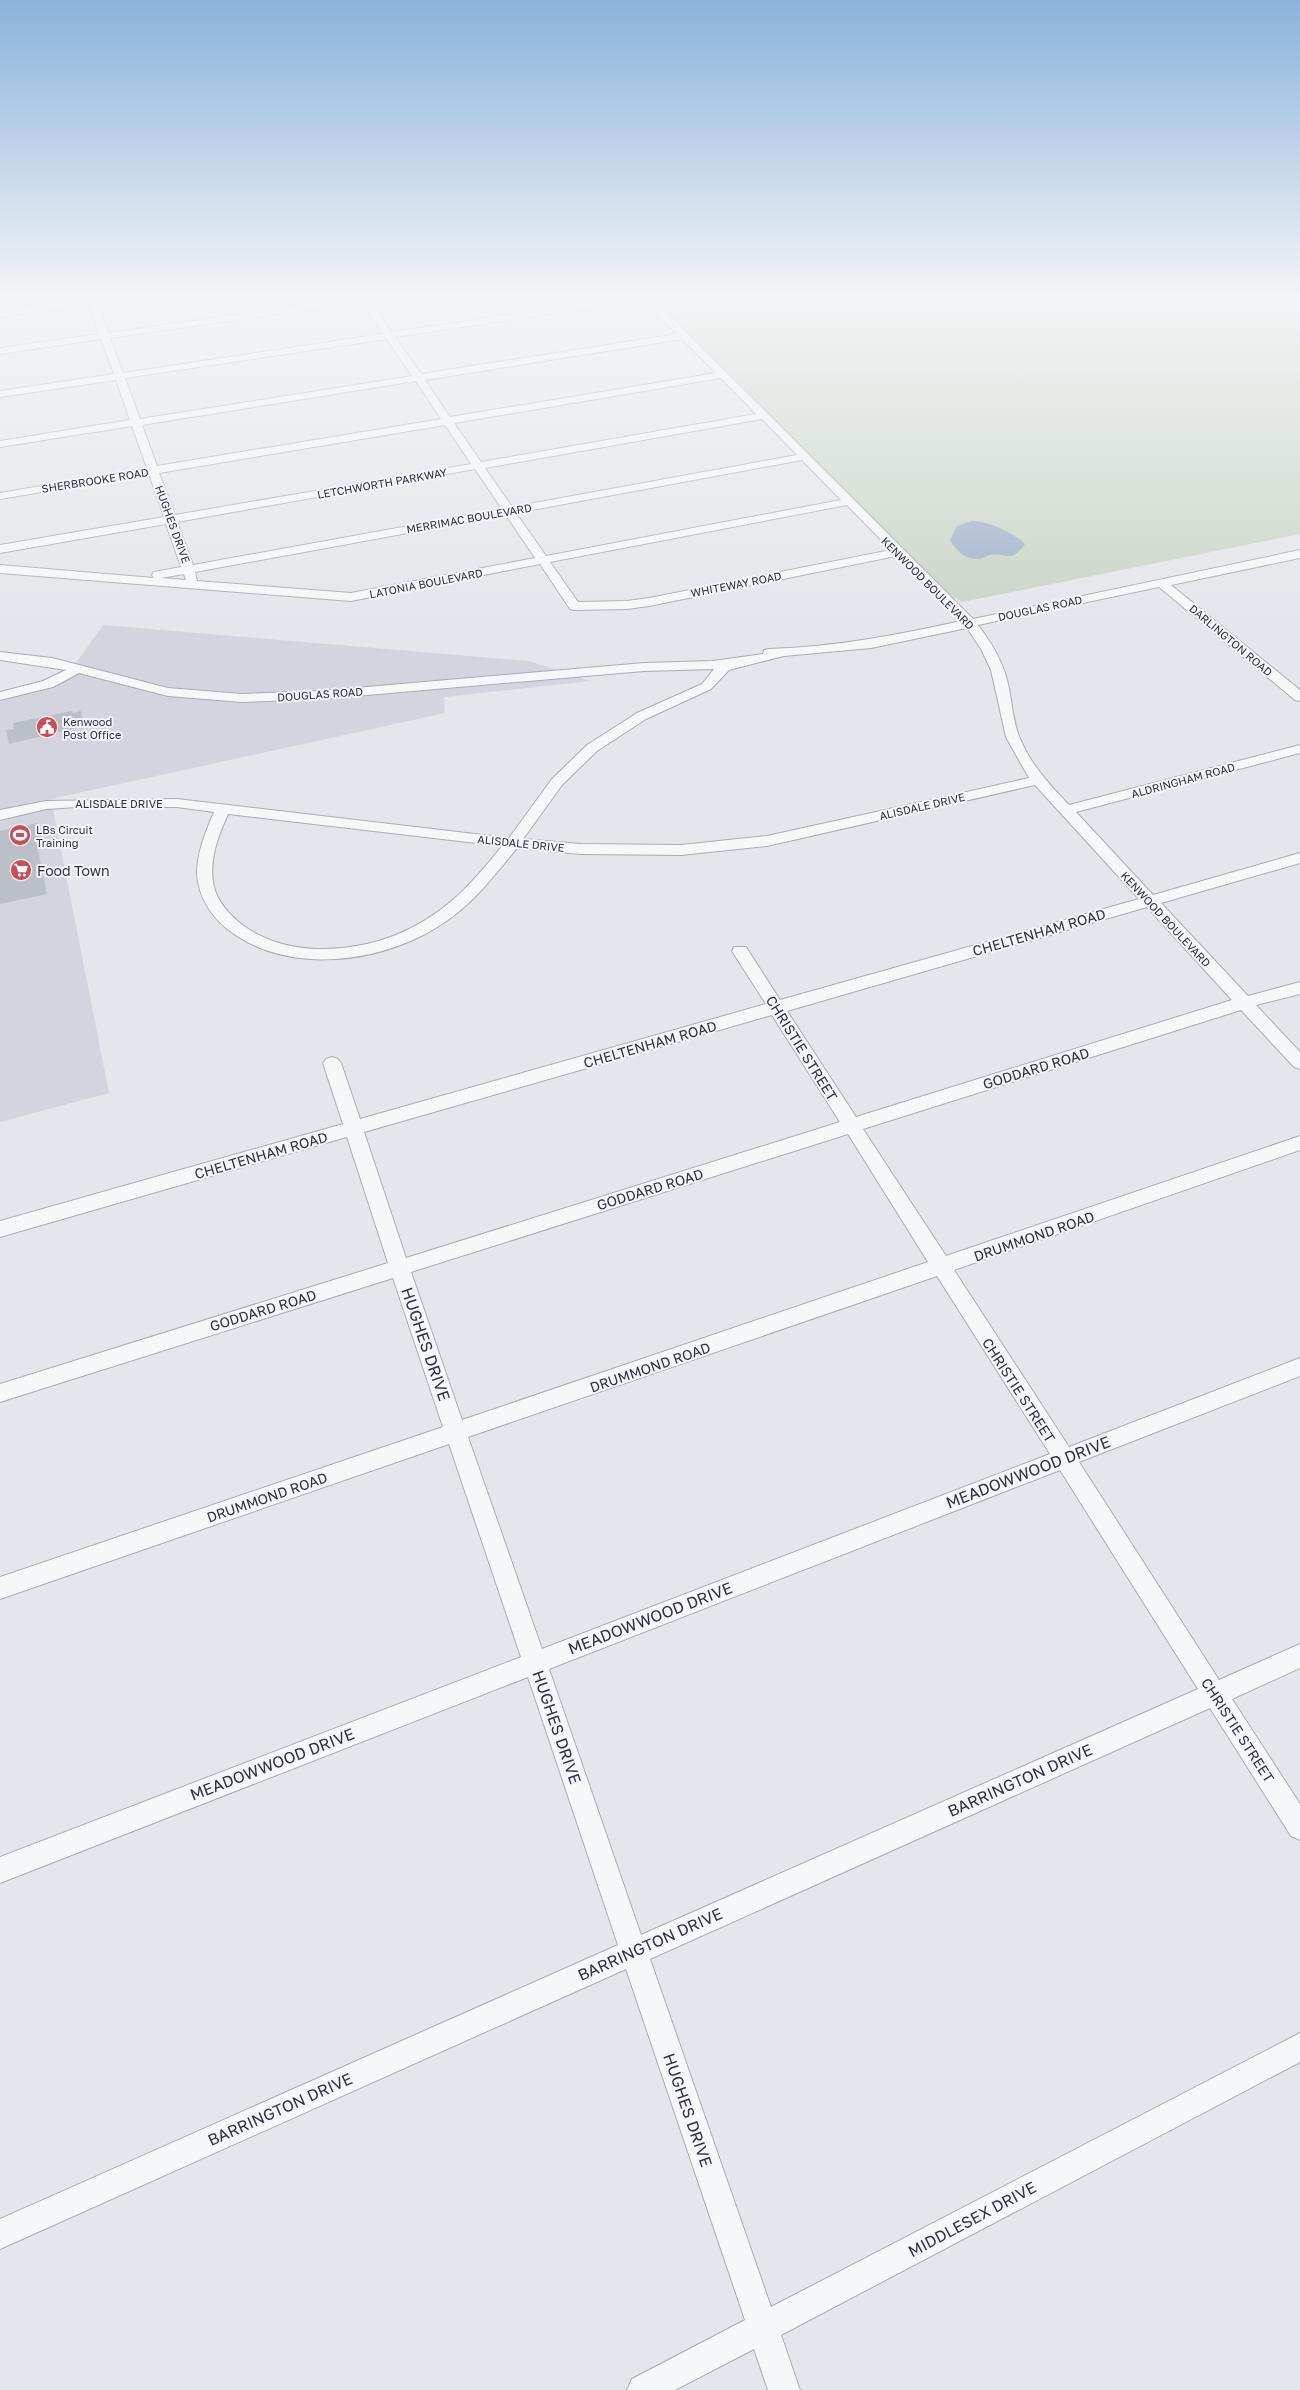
<svg xmlns="http://www.w3.org/2000/svg" width="1300" height="2390" font-family="'Golos Text',sans-serif">
<style>
.built{fill:#d2d5dd}
.green{fill:#c8d5c5}
.water{fill:#a0b1ca}
.building{fill:#bbbfc8}
.lines{fill:none;stroke-linecap:round;stroke-linejoin:round}
.minor-casing{stroke:#a9acb5;stroke-width:2}
.minor{fill:#f6f7f9;fill-rule:evenodd}
.labels{text-anchor:middle;dominant-baseline:central;stroke-width:4;stroke-linejoin:round;paint-order:stroke}
.far-street-label{font-size:11px;fill:#2c3243;stroke:#f4f5f8}
.far-poi-label{font-size:11px;fill:#2c3243;stroke:#f4f5f8;text-anchor:start}
.poi-label{font-size:14px;fill:#2c3243;stroke:#f4f5f8;text-anchor:start}
.street-label{font-size:14px;fill:#2c3243;stroke:#f4f5f8}
.near-street-label{font-size:16px;fill:#2c3243;stroke:#f4f5f8}
</style>
<rect width="100%" height="100%" fill="#e4e6eb"/>
<path class="built" d="M 103,625 L 529,661 L 590,681 L 444,697 L 445,713 L 51,799 L 109,1093 L 0,1122 L 0,693 L 64,680 Z"/>
<path class="green" d="M 647,294 L 1300,294 L 1300,534 L 962,602 L 948,594 L 874,523 Z"/>
<path class="water" d="M 972,521 C 988,521 1014,533 1025,544 C 1010,565 1007,552 990,555 C 986,556 982,559 978,559 C 965,559 956,551 950,540 L 957,526 Z"/>
<path class="building" d="M 72,711 L 73,713 L 81,711 L 84,726 L 9,744 L 6,730 L 14,729 L 13,723 Z
M 38,823 L 41,838 L 38,839 L 40,846 L 37,846 L 47,894 L 0,904 L 0,831 Z"/>
<g class="lines">
<g class="minor-casing">
<path id="minor" d="M 85,294 L 95,294 L 96,298 L 125,294 L 150,294 L 145,297 L 98,303 L 109,333 L 358,297 L 356,294 L 367,296 L 403,294 L 398,297 L 370,301 L 392,332 L 648,294 L 973,619 L 1300,550 L 1300,558 L 1171,585 L 1300,690 L 1300,701 L 1295,700 L 1159,587 L 978,625 C 991,642 1002,660 1007,680 C 1012,698 1012,718 1019,736 C 1030,764 1049,784 1069,805 L 1300,745 L 1300,753 L 1076,812 L 1153,895 L 1300,853 L 1300,863 L 1161,903 L 1248,996 L 1300,982 L 1300,994 L 1256,1005 L 1300,1052 L 1300,1069 L 1294,1067 L 1241,1010 L 863,1129 L 946,1256 L 1300,1136 L 1300,1150 L 954,1270 L 1069,1447 L 1300,1358 L 1300,1376 L 1079,1462 L 1219,1680 L 1300,1644 L 1300,1668 L 1232,1699 L 1300,1804 L 1300,1840 L 1291,1836 L 1210,1708 L 650,1959 L 771,2307 L 1300,2033 L 1300,2062 L 781,2335 L 800,2390 L 768,2390 L 754,2349 L 675,2390 L 627,2390 L 632,2379 L 745,2320 L 626,1969 L 0,2249 L 0,2219 L 618,1945 L 528,1677 L 0,1883 L 0,1857 L 521,1657 L 449,1444 L 0,1599 L 0,1577 L 443,1427 L 393,1278 L 0,1402 L 0,1384 L 388,1263 L 347,1137 L 0,1237 L 0,1221 L 343,1124 L 323,1063 L 326,1059 L 332,1057 L 338,1059 L 341,1063 L 360,1119 L 766,1004 L 732,951 L 734,947 L 746,947 L 780,1000 L 1139,899 L 1035,785 L 767,846 L 681,855 L 581,854 L 517,848 C 488,883 468,911 427,933 C 367,965 282,973 226,928 C 210,915 198,895 197,873 C 197,852 206,831 214,812 L 177,807 L 77,807 L 46,809 L 0,820 L 0,810 L 46,801 L 177,799 L 509,838 L 552,779 L 587,745 L 637,713 L 702,684 L 714,669 L 644,671 L 321,699 L 242,702 L 168,696 L 79,673 L 53,687 L 0,700 L 0,692 L 43,681 L 66,670 L 0,660 L 0,652 L 52,658 L 168,688 L 242,694 L 321,691 L 644,663 L 713,661 L 763,654 L 764,650 L 769,649 C 835,647 897,635 961,621 L 896,556 L 649,606 L 627,609 L 574,610 L 570,609 L 540,564 L 351,601 L 0,573 L 0,565 L 154,578 L 152,575 L 154,572 L 181,567 L 166,524 L 0,553 L 0,545 L 164,517 L 149,474 L 0,499 L 0,493 L 147,468 L 132,426 L 0,447 L 0,441 L 130,420 L 116,380 L 0,397 L 0,391 L 114,374 L 101,339 L 0,354 L 0,348 L 99,334 L 89,304 L 0,317 L 0,311 L 87,299 ZM 644,300 L 677,334 L 421,374 L 395,337 ZM 362,302 L 383,334 L 123,373 L 110,338 ZM 387,339 L 412,376 L 140,419 L 125,378 ZM 682,339 L 716,373 L 450,417 L 425,380 ZM 721,378 L 756,414 L 481,462 L 454,423 ZM 416,381 L 441,419 L 157,466 L 142,425 ZM 762,419 L 797,455 L 512,507 L 485,468 ZM 445,425 L 471,464 L 175,515 L 159,473 ZM 802,460 L 841,500 L 546,556 L 516,513 ZM 475,469 L 502,509 L 193,565 L 177,522 ZM 847,505 L 891,550 L 649,598 L 627,601 L 578,602 L 550,562 ZM 506,515 L 535,558 L 351,593 L 197,581 L 195,572 ZM 184,574 L 186,580 L 161,578 ZM 967,628 L 981,649 L 991,670 L 1006,737 L 1029,778 L 767,836 L 681,845 L 581,844 L 523,839 L 562,785 L 597,751 L 646,719 L 711,689 L 729,670 L 784,656 L 871,648 ZM 228,814 L 502,846 C 470,886 444,915 396,935 C 348,954 283,957 240,923 C 228,913 218,902 214,887 C 208,862 218,836 228,814 ZM 1147,907 L 1232,1000 L 856,1117 L 787,1011 ZM 772,1015 L 840,1122 L 406,1258 L 364,1132 ZM 848,1134 L 928,1262 L 462,1420 L 411,1272 ZM 937,1276 L 1050,1454 L 542,1649 L 468,1437 ZM 1060,1470 L 1198,1689 L 641,1935 L 549,1669 Z"/>
</g>
<use href="#minor" class="minor"/>
</g>
<linearGradient id="sky" x2="0" y2="1"><stop stop-color="#8bb3dc"/><stop offset="0.47" stop-color="#f3f4f6"/><stop offset="1" stop-color="#f3f4f6" stop-opacity="0"/></linearGradient>
<rect width="1300" height="629" fill="url(#sky)"/>
<defs>
<g id="civic-disc" transform="scale(1.125)"><circle r="9.5" fill="#cb4e56" stroke="#f4f5f8"/><path d="M-.6-6.5H3V-4.5H.6V-3L4-1V1h2V6H-6V1h2V-1L-.6-3ZM-1.2 2.5V6h2.4V2.5Z" fill="#fff"/></g>
<g id="stadium-disc" transform="scale(1.125)"><circle r="9.5" fill="#cb4e56" stroke="#f4f5f8"/><path d="M0-5a6.5 5 0 1 0 0 10a6.5 5 0 1 0 0-10ZM-3.5-1.8h7v3.6h-7Z" fill="#fff"/></g>
<g id="supermarket-disc" transform="scale(1.125)"><circle r="9.5" fill="#cb4e56" stroke="#f4f5f8"/><path d="M-6-5.5h2.5l.6 2H6L4.5 2H-2.5L-4.4-4H-6ZM-1.5 3.2a1.3 1.3 0 1 0 .1 0ZM3 3.2a1.3 1.3 0 1 0 .1 0Z" fill="#fff"/></g>
</defs>
<g fill-rule="evenodd">
<use href="#civic-disc" x="47" y="727"/>
<use href="#stadium-disc" x="20" y="835"/>
<use href="#supermarket-disc" x="21" y="870"/>
</g>
<g class="labels">
<g class="far-street-label">
<text transform="translate(95 480) rotate(-9)">SHERBROOKE ROAD</text>
<text transform="translate(382 483) rotate(-10)">LETCHWORTH PARKWAY</text>
<text transform="translate(469 518) rotate(-10)">MERRIMAC BOULEVARD</text>
<text transform="translate(173 524) rotate(70)">HUGHES DRIVE</text>
<text transform="translate(426 583) rotate(-11)">LATONIA BOULEVARD</text>
<text transform="translate(928 583) rotate(45)">KENWOOD BOULEVARD</text>
<text transform="translate(736 584) rotate(-11)">WHITEWAY ROAD</text>
<text transform="translate(1040 608) rotate(-12)">DOUGLAS ROAD</text>
<text transform="translate(1231 640) rotate(40)">DARLINGTON ROAD</text>
<text transform="translate(320 694) rotate(-4)">DOUGLAS ROAD</text>
<text transform="translate(1183 780) rotate(-15)">ALDRINGHAM ROAD</text>
<text x="119" y="803">ALISDALE DRIVE</text>
<text transform="translate(922 806) rotate(-13)">ALISDALE DRIVE</text>
<text transform="translate(521 843) rotate(6)">ALISDALE DRIVE</text>
<text transform="translate(1166 919) rotate(47)">KENWOOD BOULEVARD</text>
</g>
<g class="far-poi-label">
<text x="63" y="721">Kenwood<tspan x="63" dy="13">Post Office</tspan></text>
<text x="36" y="829">LBs Circuit<tspan x="36" dy="13">Training</tspan></text>
</g>
<g class="poi-label">
<text x="37" y="870">Food Town</text>
</g>
<g class="street-label">
<text transform="translate(1039 932) rotate(-16)">CHELTENHAM ROAD</text>
<text transform="translate(650 1044) rotate(-16)">CHELTENHAM ROAD</text>
<text transform="translate(802 1048) rotate(58)">CHRISTIE STREET</text>
<text transform="translate(1036 1068) rotate(-17)">GODDARD ROAD</text>
<text transform="translate(261 1155) rotate(-16)">CHELTENHAM ROAD</text>
<text transform="translate(650 1189) rotate(-17)">GODDARD ROAD</text>
<text transform="translate(1034 1236) rotate(-19)">DRUMMOND ROAD</text>
<text transform="translate(263 1310) rotate(-17)">GODDARD ROAD</text>
<text transform="translate(650 1367) rotate(-19)">DRUMMOND ROAD</text>
<text transform="translate(1019 1390) rotate(57)">CHRISTIE STREET</text>
<text transform="translate(267 1497) rotate(-19)">DRUMMOND ROAD</text>
<text transform="translate(1238 1730) rotate(57)">CHRISTIE STREET</text>
</g>
<g class="near-street-label">
<text transform="translate(426 1344) rotate(71)">HUGHES DRIVE</text>
<text transform="translate(1028 1472) rotate(-21)">MEADOWWOOD DRIVE</text>
<text transform="translate(650 1618) rotate(-21)">MEADOWWOOD DRIVE</text>
<text transform="translate(557 1727) rotate(71)">HUGHES DRIVE</text>
<text transform="translate(272 1764) rotate(-21)">MEADOWWOOD DRIVE</text>
<text transform="translate(1020 1780) rotate(-24)">BARRINGTON DRIVE</text>
<text transform="translate(650 1944) rotate(-24)">BARRINGTON DRIVE</text>
<text transform="translate(280 2109) rotate(-24)">BARRINGTON DRIVE</text>
<text transform="translate(688 2110) rotate(71)">HUGHES DRIVE</text>
<text transform="translate(972 2219) rotate(-28)">MIDDLESEX DRIVE</text>
</g>
</g>
</svg>
